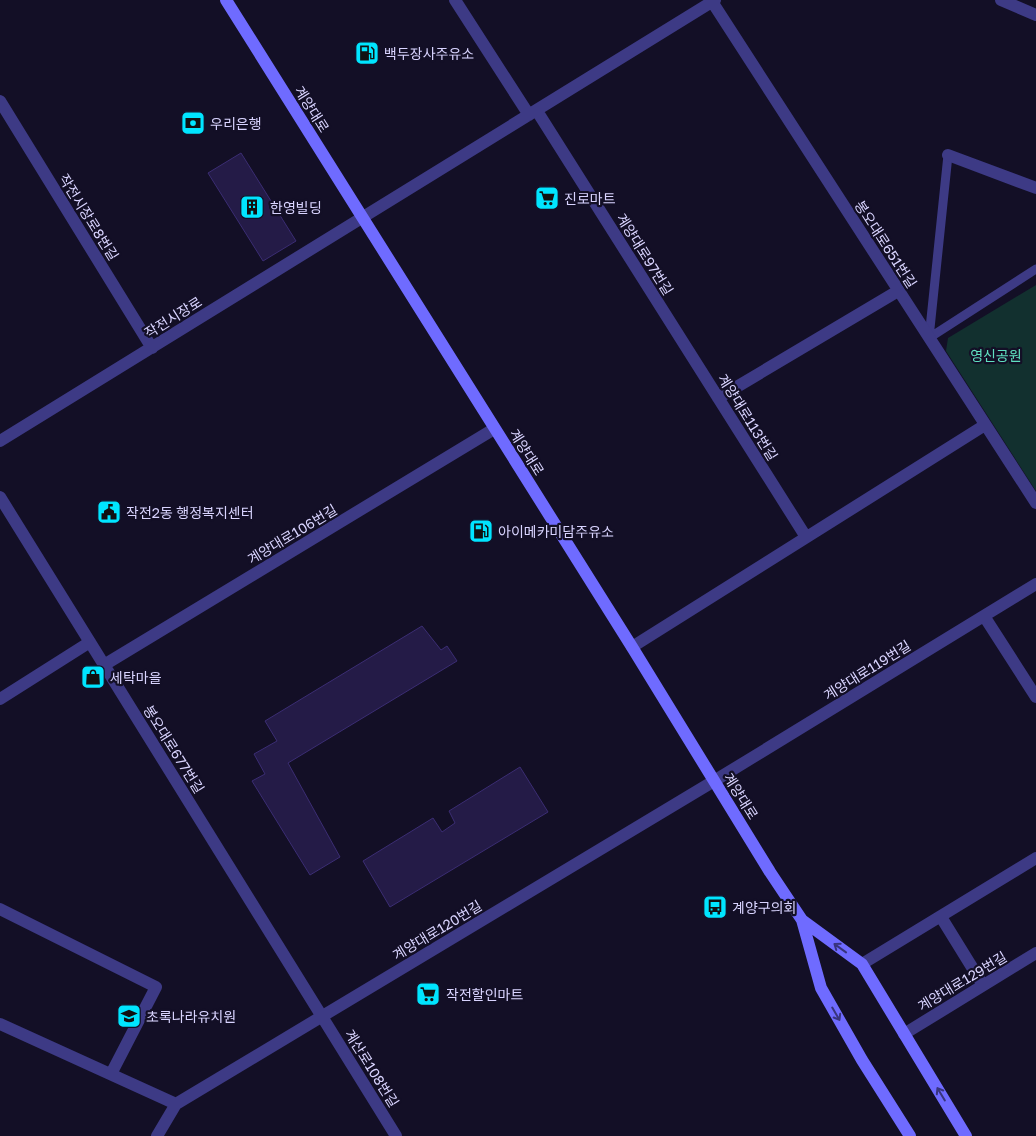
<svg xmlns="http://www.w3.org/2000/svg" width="1036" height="1136" font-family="'Golos Text','Noto Sans KR',sans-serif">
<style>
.green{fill:#12302f}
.building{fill:#241b47;stroke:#3b2d73}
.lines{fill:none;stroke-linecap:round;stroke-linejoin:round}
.lane{stroke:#3d3a85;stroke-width:9}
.street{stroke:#3d3a85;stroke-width:12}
.secondary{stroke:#6f6bff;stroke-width:12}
.oneway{stroke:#38347d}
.labels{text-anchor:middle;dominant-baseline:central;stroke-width:4.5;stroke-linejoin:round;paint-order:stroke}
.poi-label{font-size:14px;fill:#d9d4ff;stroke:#130f26;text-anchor:start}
.street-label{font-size:14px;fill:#d9d4ff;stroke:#130f26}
.park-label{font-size:14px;fill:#5fe0c0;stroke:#130f26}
</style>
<rect width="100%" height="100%" fill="#130f26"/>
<path class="green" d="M 1036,285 L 1036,491 L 946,351 L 948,338 Z"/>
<path class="building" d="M 241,153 L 296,241 L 263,261 L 208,173 Z
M 422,626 L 441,650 L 447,646 L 457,661 L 288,763 L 340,857 L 310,875 L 252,781 L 265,774 L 254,754 L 277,741 L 265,721 Z
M 520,767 L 548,812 L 390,907 L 363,861 L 433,818 L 442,832 L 455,823 L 449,811 Z"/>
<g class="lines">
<path class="lane" d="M 948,155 L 929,338 L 1036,269"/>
<path class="street" d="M 455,0 L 529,115
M 711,0 L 1036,503
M 1001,0 L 1036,15
M 0,101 L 152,348
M 537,111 L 806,537
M 948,155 L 1036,188
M 718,398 L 898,291
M 0,441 L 715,0
M 0,497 L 396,1136
M 984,616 L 1036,697
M 632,647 L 985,425
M 104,665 L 494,429
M 0,699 L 90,642
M 0,909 L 156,987 L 111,1074
M 941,917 L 983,985
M 862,964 L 1036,858
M 0,1024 L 176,1104
M 904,1034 L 1036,953
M 157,1136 L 176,1104 L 714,781 L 1036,584"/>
<path class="secondary" d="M 226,0 L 632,647 L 770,872 L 802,920 L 821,988 L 862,1060 L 910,1136
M 802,920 L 862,964 L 966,1136"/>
</g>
<defs><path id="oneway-shaft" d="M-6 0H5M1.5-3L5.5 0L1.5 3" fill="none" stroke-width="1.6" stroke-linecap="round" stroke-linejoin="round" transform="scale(1.25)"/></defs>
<g class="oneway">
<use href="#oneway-shaft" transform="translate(840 948) rotate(-144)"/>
<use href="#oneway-shaft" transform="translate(836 1014) rotate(60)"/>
<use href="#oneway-shaft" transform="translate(941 1094) rotate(-121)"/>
</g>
<defs>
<g id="fuel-square" transform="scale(1.25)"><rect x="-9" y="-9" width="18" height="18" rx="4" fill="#00e5ff" stroke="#130f26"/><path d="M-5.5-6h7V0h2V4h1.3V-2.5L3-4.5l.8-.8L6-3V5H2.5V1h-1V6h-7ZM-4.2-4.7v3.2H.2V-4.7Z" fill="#111"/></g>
<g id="bank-square" transform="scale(1.25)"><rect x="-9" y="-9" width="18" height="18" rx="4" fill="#00e5ff" stroke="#130f26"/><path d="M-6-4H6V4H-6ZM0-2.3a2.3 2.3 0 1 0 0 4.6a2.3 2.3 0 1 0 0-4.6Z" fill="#111"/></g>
<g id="supermarket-square" transform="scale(1.25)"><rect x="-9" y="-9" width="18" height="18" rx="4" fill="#00e5ff" stroke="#130f26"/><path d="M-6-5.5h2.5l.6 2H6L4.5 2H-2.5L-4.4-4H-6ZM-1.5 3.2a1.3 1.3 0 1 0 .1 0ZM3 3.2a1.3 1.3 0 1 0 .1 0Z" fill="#111"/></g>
<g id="building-square" transform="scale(1.25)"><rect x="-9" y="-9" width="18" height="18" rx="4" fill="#00e5ff" stroke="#130f26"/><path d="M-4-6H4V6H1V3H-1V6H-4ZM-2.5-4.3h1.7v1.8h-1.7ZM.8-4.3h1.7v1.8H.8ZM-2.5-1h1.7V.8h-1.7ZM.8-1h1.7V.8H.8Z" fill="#111"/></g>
<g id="civic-square" transform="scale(1.25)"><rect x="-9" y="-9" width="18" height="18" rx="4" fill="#00e5ff" stroke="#130f26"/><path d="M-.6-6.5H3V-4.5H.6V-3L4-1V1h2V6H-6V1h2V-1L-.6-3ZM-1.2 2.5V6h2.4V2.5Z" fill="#111"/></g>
<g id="shop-square" transform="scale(1.25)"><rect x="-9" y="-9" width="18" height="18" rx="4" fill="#00e5ff" stroke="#130f26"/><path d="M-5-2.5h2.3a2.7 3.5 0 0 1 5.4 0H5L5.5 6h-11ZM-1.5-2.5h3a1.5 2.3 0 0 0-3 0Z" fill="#111"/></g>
<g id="bus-square" transform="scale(1.25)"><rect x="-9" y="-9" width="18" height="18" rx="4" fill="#00e5ff" stroke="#130f26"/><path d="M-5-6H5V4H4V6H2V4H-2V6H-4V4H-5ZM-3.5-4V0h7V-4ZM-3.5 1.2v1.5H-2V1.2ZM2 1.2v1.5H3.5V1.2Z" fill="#111"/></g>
<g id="school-square" transform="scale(1.25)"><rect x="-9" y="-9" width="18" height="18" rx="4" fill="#00e5ff" stroke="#130f26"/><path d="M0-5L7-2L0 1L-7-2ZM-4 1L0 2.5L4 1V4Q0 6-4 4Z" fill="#111"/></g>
</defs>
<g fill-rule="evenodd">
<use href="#fuel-square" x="367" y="53"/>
<use href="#bank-square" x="193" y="123"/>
<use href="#supermarket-square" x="547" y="198"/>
<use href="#building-square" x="252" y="207"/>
<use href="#civic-square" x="109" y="512"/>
<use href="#fuel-square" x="481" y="531"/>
<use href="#shop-square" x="93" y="677"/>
<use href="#bus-square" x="715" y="907"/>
<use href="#supermarket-square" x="428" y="994"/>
<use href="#school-square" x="129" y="1016"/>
</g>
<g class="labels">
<g class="poi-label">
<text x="384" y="53">백두장사주유소</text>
<text x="210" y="123">우리은행</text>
<text x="564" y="198">진로마트</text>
<text x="270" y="207">한영빌딩</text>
<text x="126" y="512">작전2동 행정복지센터</text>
<text x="498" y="531">아이메카미담주유소</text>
<text x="110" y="677">세탁마을</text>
<text x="732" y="907">계양구의회</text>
<text x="446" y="994">작전할인마트</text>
<text x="146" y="1016">초록나라유치원</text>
</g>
<g class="street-label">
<text transform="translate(312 109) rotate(58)">계양대로</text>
<text transform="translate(89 217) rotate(58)">작전시장로8번길</text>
<text transform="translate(886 244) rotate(57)">봉오대로651번길</text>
<text transform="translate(645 254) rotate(58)">계양대로97번길</text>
<text transform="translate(173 317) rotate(-32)">작전시장로</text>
<text transform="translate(748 417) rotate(58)">계양대로113번길</text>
<text transform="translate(527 452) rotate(58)">계양대로</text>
<text transform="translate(292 534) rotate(-31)">계양대로106번길</text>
<text transform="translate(867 670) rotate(-32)">계양대로119번길</text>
<text transform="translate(174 749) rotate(58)">봉오대로677번길</text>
<text transform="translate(741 796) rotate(58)">계양대로</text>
<text transform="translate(437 930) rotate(-31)">계양대로120번길</text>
<text transform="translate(962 981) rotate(-31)">계양대로129번길</text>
<text transform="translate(372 1068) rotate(58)">계산로108번길</text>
</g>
<g class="park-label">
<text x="996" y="355">영신공원</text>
</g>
</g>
</svg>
